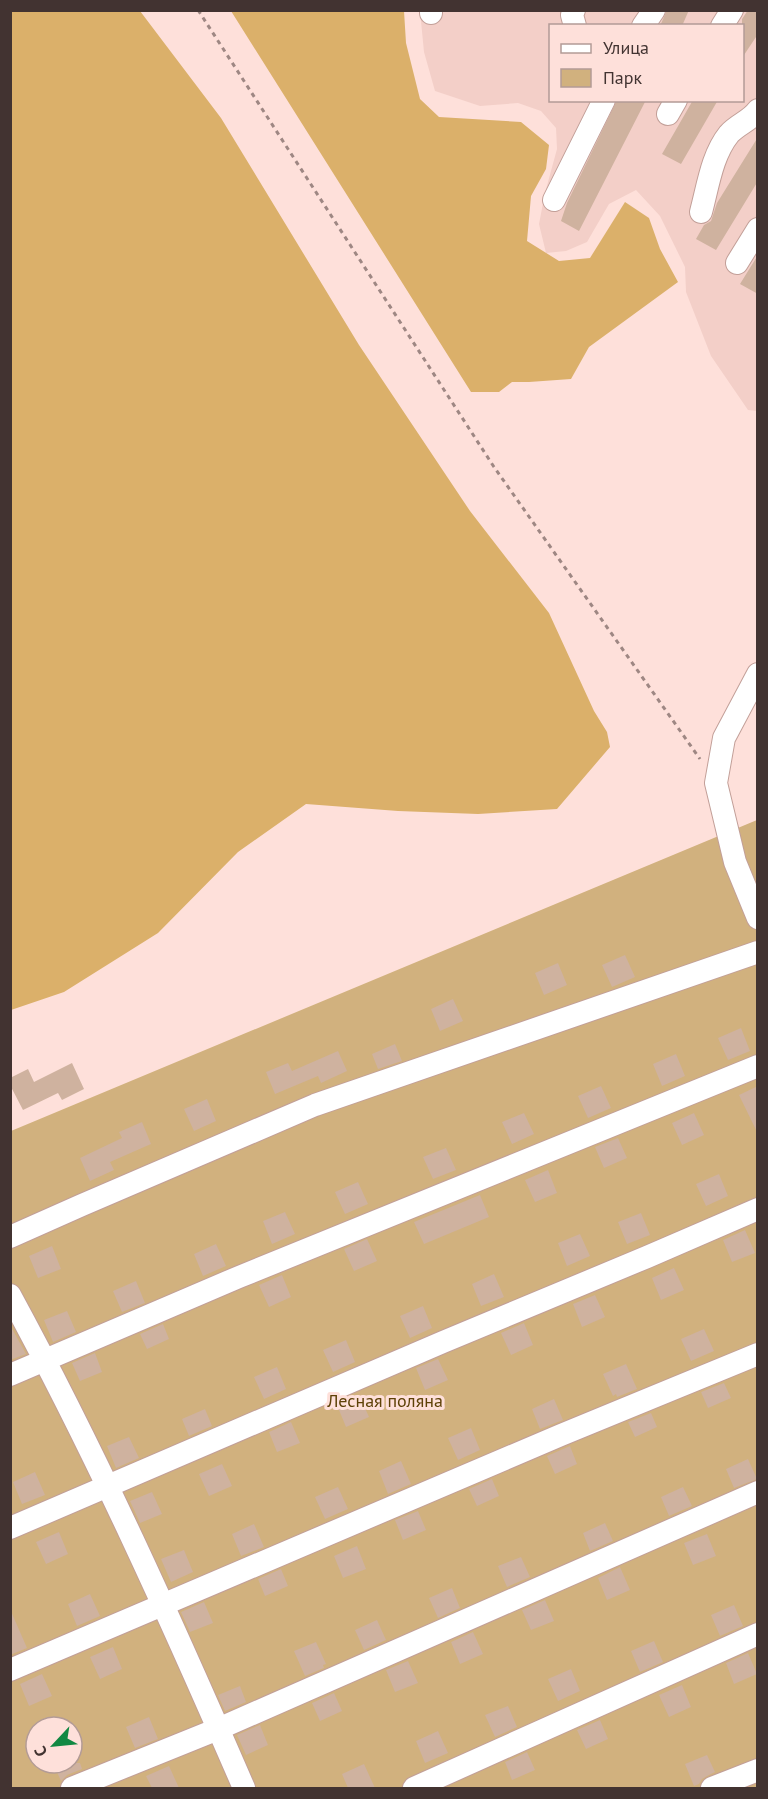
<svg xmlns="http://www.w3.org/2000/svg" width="768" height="1799" font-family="'PT Sans',sans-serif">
	<rect width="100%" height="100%" fill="#fee0da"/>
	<!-- built -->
	<path fill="#f3cfc8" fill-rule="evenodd" d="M420,11h337v400l-9,-1 -37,-54 -25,-64 -1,-25 -25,-51 -24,-26 -27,14 -22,38 -21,9 -20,2 -7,-29 6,-31 12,-44 -1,-21 -15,-17 -23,-8 -38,3 -45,-15 -11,-39zM550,26h192v74h-192z"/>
	<!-- green -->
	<path fill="#d1b17e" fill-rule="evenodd" d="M757,820v968h-746v-657zM36,1727h36v36h-36z"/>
	<!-- forest -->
	<path fill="#dbb06a" d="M10,11h130l81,107 138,227 111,166 79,102 45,98 13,21 3,15 -53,62 -79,5 -80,-3 -92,-7 -68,48 -80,81 -94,59 -53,18z
		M231,11h173l2,32 14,56 19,18 82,5 28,23 -3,24 -15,27 -4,45 32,20 31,-3 35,-56 24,16 11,31 18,33 -89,65 -18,32 -42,3h-17l-13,10h-28z"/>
	<!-- building -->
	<path fill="#cfb29f" d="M667,10h22l-7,16h-22z
		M748,10h10v24l-16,24v-39z
		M617,100h29l-67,131 -18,-10 6,-18z
		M693,100h25l-37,64 -19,-10z
		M758,137v44l-42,69 -20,-11 8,-14 7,-4 6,-18z
		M758,255v39l-18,-10z
		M625,955l10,22 -23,10 -10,-22z
		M558,963l9,22 -23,10 -9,-22z
		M453,999l10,22 -23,10 -9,-22z
		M741,1028l9,23 -22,9 -10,-22z
		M395,1044l7,17 -24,8 -6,-15z
		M338,1051l9,20 -26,12 -3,-7 -43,18 -9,-22 22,-9 4,8z
		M676,1054l9,22 -23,10 -9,-22z
		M72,1063l12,26 -22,11 -4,-7 -35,17 -13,-25v-7l18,-9 6,13z
		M601,1086l10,22 -23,10 -10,-22z
		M758,1086v48l-19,-39z
		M207,1099l9,22 -22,10 -10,-22z
		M524,1113l10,21 -22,10 -10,-22z
		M694,1113l10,22 -22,10 -10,-22z
		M142,1122l9,22 -41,18 4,8 -24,11 -10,-23 42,-20 -3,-6z
		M618,1138l9,20 -23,10 -9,-21z
		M446,1148l10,22 -23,9 -10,-22z
		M548,1170l9,23 -22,9 -10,-22z
		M719,1174l9,22 -22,10 -10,-22z
		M358,1182l10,22 -23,10 -10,-22z
		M480,1195l9,22 -65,27 -10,-22z
		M285,1212l10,22 -23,10 -9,-23z
		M641,1213l9,22 -23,9 -9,-22z
		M745,1230l10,23 -23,9 -9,-22z
		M580,1234l10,22 -23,10 -9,-23z
		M367,1239l10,22 -23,10 -10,-22z
		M216,1244l10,22 -23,10 -9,-22z
		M52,1246l9,23 -23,9 -9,-22z
		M674,1268l10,22 -23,10 -9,-22z
		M494,1274l10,23 -23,9 -9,-22z
		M282,1275l9,22 -22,10 -10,-22z
		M136,1281l9,22 -23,9 -9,-21z
		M595,1295l10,22 -23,10 -9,-23z
		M423,1306l9,22 -22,10 -10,-22z
		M67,1311l9,21 -23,10 -9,-22z
		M524,1323l9,22 -22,10 -10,-22z
		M163,1324l6,15 -22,10 -7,-15z
		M10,1325l16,29 -16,6z
		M704,1329l10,22 -23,10 -10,-22z
		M346,1340l9,22 -22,10 -10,-22z
		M95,1353l7,19 -22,9 -8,-18z
		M438,1359l10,21 -23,10 -9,-22z
		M626,1364l11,25 -20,8 -1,-3 -3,2 -10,-22z
		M277,1367l9,22 -22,10 -10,-22z
		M724,1383l7,15 -23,10 -7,-16z
		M359,1395l10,22 -23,10 -9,-22z
		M554,1399l9,21 -23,9 -8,-20z
		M205,1409l7,17 -23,10 -7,-17z
		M651,1413l6,14 -22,10 -7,-15z
		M291,1422l9,21 -23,9 -8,-20z
		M471,1428l9,22 -22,10 -10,-22z
		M129,1437l10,21 -23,10 -9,-22z
		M570,1446l7,18 -22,10 -8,-18z
		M748,1459l9,20 -23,9 -8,-19z
		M401,1461l10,23 -23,10 -9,-23z
		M222,1464l10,22 -23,10 -10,-22z
		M35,1472l10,23 -23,9 -9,-22z
		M492,1479l7,17 -22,10 -8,-17z
		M338,1487l10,22 -23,10 -10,-22z
		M683,1487l9,19 -23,10 -8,-19z
		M152,1492l10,22 -22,9 -10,-22z
		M418,1511l8,19 -23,10 -8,-20z
		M605,1523l8,18 -23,10 -7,-18z
		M254,1524l10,23 -23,9 -9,-22z
		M59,1532l9,22 -22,10 -10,-22z
		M707,1534l9,22 -23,9 -9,-22z
		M357,1546l9,23 -23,9 -9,-22z
		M184,1550l9,22 -22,10 -10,-23z
		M521,1557l9,20 -23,10 -9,-21z
		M620,1567l10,23 -23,10 -9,-22z
		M281,1569l7,17 -23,10 -7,-17z
		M452,1588l8,20 -22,10 -9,-20z
		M90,1594l10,22 -23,10 -9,-22z
		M545,1600l9,21 -23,9 -9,-20z
		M204,1602l9,21 -23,9 -9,-20z
		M734,1605l9,21 -23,10 -9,-21z
		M10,1609l17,39 -17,7z
		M377,1620l9,20 -22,10 -9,-20z
		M473,1632l10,22 -23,10 -9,-22z
		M654,1641l9,21 -23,10 -9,-21z
		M316,1642l10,22 -3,1 1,3 -19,8 -11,-25z
		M113,1647l9,22 -22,10 -10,-22z
		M748,1653l9,21 -23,10 -8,-21z
		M408,1661l10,22 -23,9 -9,-22z
		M571,1669l9,22 -22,10 -10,-22z
		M42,1674l10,22 -23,10 -9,-22z
		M682,1685l9,22 -22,10 -10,-22z
		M240,1686l6,16 -21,9 -7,-16z
		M334,1693l8,18 -22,10 -8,-18z
		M508,1706l9,21 -22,10 -10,-22z
		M149,1717l9,22 -23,9 -9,-21z
		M600,1720l8,19 -22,10 -9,-19z
		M260,1725l8,20 -22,10 -9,-20z
		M438,1731l10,22 -23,10 -9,-22z
		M527,1752l8,18 -23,10 -7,-18z
		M707,1755l8,17 -8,4 -5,3 -3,5 -5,2 -9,-22z
		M53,1763h27l2,6 -15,6 -6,6z
		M364,1764l11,24h-27l-6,-14z
		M169,1766l10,22h-27l-6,-12z"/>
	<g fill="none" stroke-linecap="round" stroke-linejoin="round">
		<defs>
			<path id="minor" d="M574,10l-2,5 3,11
				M431,13v-3
				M643,26l11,-16
				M722,26l10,-16
				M668,114l8,-14
				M554,200l50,-100
				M701,212c7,-26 11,-57 28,-78 9,-10 21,-13 29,-24
				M737,263l21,-34
				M758,674l-34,64 -8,45 19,79 23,56
				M10,1237l72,-32 233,-100 443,-153
				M10,1295c87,160 162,327 234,493
				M10,1375l229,-98 519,-211
				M10,1528l433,-186 204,-85 111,-48
				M10,1670l551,-235 197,-81
				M72,1788l146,-59 540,-237
				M414,1788l344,-154
				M712,1788l46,-18"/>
		</defs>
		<!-- minor casing -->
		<use href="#minor" stroke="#c29f98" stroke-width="24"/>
		<!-- path -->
		<path stroke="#9e8783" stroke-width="3" stroke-dasharray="4.5 4.5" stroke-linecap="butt" d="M198,10l296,457 206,292"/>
		<!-- minor -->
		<use href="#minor" stroke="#fff" stroke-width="22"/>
	</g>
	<g text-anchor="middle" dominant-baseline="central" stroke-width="6" stroke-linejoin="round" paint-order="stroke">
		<!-- park labels -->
		<g font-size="18" fill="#5e4107" stroke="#fee0da">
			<text x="385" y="1400">Лесная поляна</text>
		</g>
	</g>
	<!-- border -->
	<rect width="768" height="1799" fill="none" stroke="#423331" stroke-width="24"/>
	<!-- legend -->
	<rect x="549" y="24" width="195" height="78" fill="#fee0da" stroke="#b39b96" stroke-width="1.5"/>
	<rect x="561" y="44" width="30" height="9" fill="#ffffff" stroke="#b39b96" stroke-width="1.5"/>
	<text x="603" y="54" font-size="18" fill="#423331">Улица</text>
	<rect x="561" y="69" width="30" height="18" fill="#d1b17e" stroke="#b39b96" stroke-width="1.5"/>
	<text x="603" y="84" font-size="18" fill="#423331">Парк</text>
	<!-- north arrow -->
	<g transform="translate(54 1745) rotate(244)"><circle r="28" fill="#fee0da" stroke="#b39b96" stroke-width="1.5"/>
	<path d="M0-4.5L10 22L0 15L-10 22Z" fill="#118842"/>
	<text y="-9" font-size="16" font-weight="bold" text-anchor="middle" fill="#423331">С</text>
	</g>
</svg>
